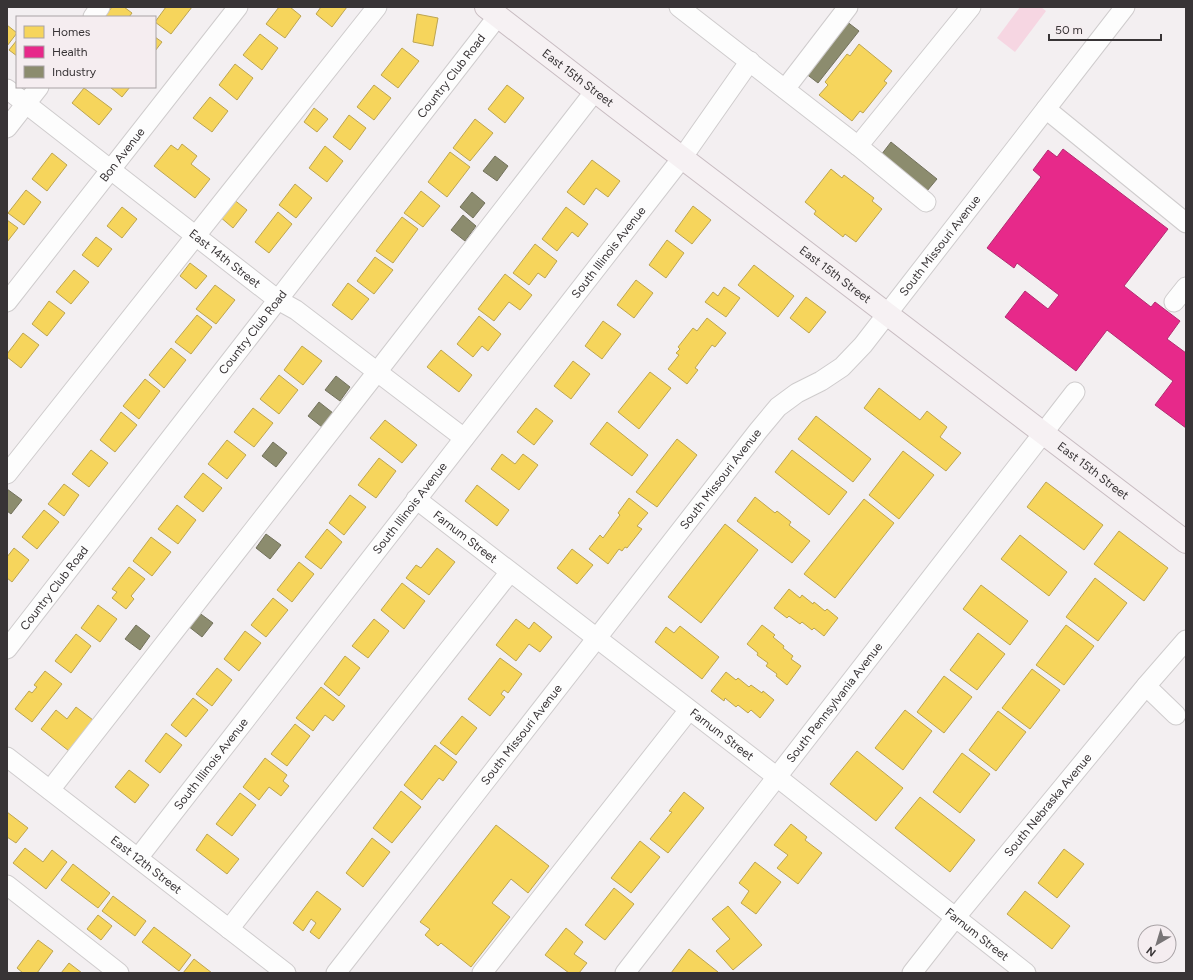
<svg xmlns="http://www.w3.org/2000/svg" width="1193" height="980" font-family="Figtree,sans-serif">
	<rect width="100%" height="100%" fill="#f3eff1"/>
	<!-- green -->
	<path fill="#f6d6e2" d="M1020,7h21l5,4 -31,41 -18,-14z"/>
	<!-- homes -->
	<path fill="#f6d55c" stroke="#bda551" d="M112,7h12l8,6 -3,4h-22l-2,-1z
		M166,7h26l-21,27 -16,-12z
		M279,7h11l11,9 -16,22 -19,-14z
		M321,7h26l-15,20 -16,-13z
		M417,14l21,4 -5,28 -20,-4z
		M7,25l10,8 -10,13z
		M260,34l18,14 -16,22 -19,-15z
		M155,37l7,5 -7,9z
		M17,40v16l-8,-6z
		M859,44l33,27 -8,10 3,2 -24,30 -3,-2 -8,10 -33,-26 9,-10 -3,-3 22,-28 3,2z
		M402,48l17,13 -21,27 -17,-13z
		M235,64l18,14 -16,22 -18,-15z
		M374,85l17,13 -17,22 -17,-13z
		M507,85l17,13 -19,25 -17,-14z
		M110,87h20l-8,10z
		M84,88l28,21 -13,16 -27,-22z
		M210,97l18,14 -16,21 -19,-14z
		M314,108l14,11 -11,13 -13,-10z
		M349,115l17,13 -16,22 -17,-13z
		M475,119l18,14 -23,28 -17,-13z
		M182,144l15,12 -6,8 19,15 -15,19 -41,-32 17,-21 7,5z
		M325,146l18,15 -16,21 -18,-14z
		M450,152l20,15 -23,30 -19,-15z
		M52,153l15,12 -20,26 -15,-12z
		M592,160l28,21 -12,16 -12,-9 -12,17 -17,-13z
		M831,169l11,9 2,-3 30,23 -2,3 10,8 -26,33 -11,-8 -2,3 -29,-23 2,-3 -11,-9z
		M295,184l17,14 -16,20 -17,-13z
		M26,190l15,12 -17,23 -16,-12z
		M421,191l19,15 -17,21 -19,-14z
		M233,199l14,11 -14,18 -14,-12z
		M693,206l18,14 -19,24 -17,-13z
		M122,207l15,12 -15,19 -15,-12z
		M566,207l22,17 -10,13 -6,-5 -15,19 -15,-12z
		M278,212l14,12 -23,29 -14,-11z
		M402,217l16,12 -25,34 -17,-12z
		M7,220l11,8 -11,14z
		M96,237l16,12 -14,18 -16,-12z
		M667,240l17,13 -18,25 -17,-13z
		M535,244l22,17 -12,17 -7,-5 -9,12 -16,-12z
		M375,257l18,13 -19,24 -17,-13z
		M190,263l17,13 -11,13 -16,-13z
		M754,265l40,31 -16,21 -40,-32z
		M74,270l15,12 -18,22 -15,-12z
		M505,274l27,21 -12,15 -11,-8 -15,19 -16,-12z
		M636,280l17,13 -19,25 -17,-13z
		M348,283l21,16 -17,21 -20,-15z
		M215,285l20,15 -19,24 -20,-15z
		M724,287l16,11 -14,19 -21,-15 8,-10 5,4z
		M806,297l20,15 -17,21 -19,-15z
		M49,301l16,12 -18,23 -15,-12z
		M197,315l15,12 -21,27 -16,-12z
		M479,316l22,18 -13,17 -6,-5 -9,11 -16,-13z
		M707,318l19,15 -11,14 -3,-2 -17,23 3,2 -11,14 -19,-15 11,-14 -3,-2 4,-4 -2,-2 15,-19 4,3z
		M603,321l18,13 -19,25 -17,-13z
		M23,333l16,12 -18,23 -14,-11v-3z
		M302,346l20,15 -19,24 -19,-15z
		M171,348l15,12 -22,28 -15,-13z
		M441,350l31,25 -13,17 -32,-25z
		M573,361l17,13 -19,25 -17,-13z
		M650,372l21,16 -32,41 -21,-17z
		M279,375l19,15 -19,24 -19,-15z
		M145,379l15,12 -21,28 -16,-13z
		M879,388l41,32 7,-9 20,16 -7,10 21,16 -15,18 -82,-63z
		M253,408l20,15 -19,24 -20,-15z
		M536,408l17,13 -19,24 -17,-13z
		M121,412l16,13 -22,27 -15,-12z
		M816,416l55,43 -18,23 -55,-43z
		M385,420l32,25 -15,18 -32,-25z
		M607,422l41,33 -16,21 -42,-32z
		M677,439l20,16 -40,52 -21,-15z
		M227,440l19,15 -19,24 -19,-15z
		M91,450l17,13 -19,24 -17,-13z
		M792,450l55,42 -18,23 -54,-43z
		M903,451l31,24 -35,44 -30,-24z
		M502,454l13,10 8,-10 15,11 -19,25 -28,-21z
		M379,458l17,13 -20,27 -18,-13z
		M203,473l19,15 -19,24 -19,-15z
		M1046,482l57,43 -19,25 -57,-43z
		M64,484l15,11 -15,21 -16,-12z
		M477,485l32,25 -12,16 -32,-25z
		M350,495l16,12 -22,28 -15,-12z
		M755,497l20,16 2,-2 14,11 -2,3 21,16 -18,22 -55,-42z
		M629,498l19,15 -11,13 5,3 -15,19 -2,-1 -3,4 -3,-2 -11,15 -19,-15 11,-14 3,3 17,-23 -2,-2z
		M864,499l30,24 -59,75 -31,-24z
		M177,505l19,15 -18,24 -20,-15z
		M44,510l15,12 -22,27 -15,-12z
		M725,524l33,26 -57,73 -33,-26z
		M327,529l15,13 -21,27 -16,-12z
		M1119,531l49,37 -24,33 -50,-37z
		M1020,535l47,37 -18,24 -48,-37z
		M151,537l20,15 -19,24 -19,-15z
		M14,548l15,12 -17,22 -5,-4v-21z
		M437,548l18,14 -26,33 -23,-17 10,-13 5,3z
		M572,549l21,16 -16,19 -20,-16z
		M299,562l15,12 -22,28 -15,-12z
		M129,567l16,12 -14,17 3,3 -8,10 -14,-11 5,-6 -5,-3z
		M1095,578l32,25 -29,38 -32,-24z
		M402,583l23,18 -21,28 -23,-19z
		M981,585l47,36 -18,24 -47,-36z
		M789,589l11,9 2,-3 11,9 1,-2 11,9 2,-2 11,9 -14,18 -10,-8 -2,2 -10,-8 -2,2 -11,-8 -2,2 -13,-10z
		M273,598l15,12 -22,27 -15,-12z
		M98,605l19,14 -17,23 -19,-14z
		M374,619l15,12 -21,27 -16,-12z
		M516,619l13,10 5,-7 18,15 -12,15 -11,-8 -13,17 -20,-16z
		M762,625l13,10 -2,2 11,9 -1,2 10,8 -2,3 10,7 -14,19 -11,-9 1,-2 -11,-8 2,-3 -11,-8 1,-2 -11,-9z
		M1066,625l28,21 -30,39 -28,-20z
		M680,626l39,31 -17,22 -47,-37 11,-15 8,6z
		M245,631l16,12 -22,28 -15,-12z
		M978,633l27,21 -28,36 -27,-20z
		M76,634l15,12 -20,27 -16,-12z
		M345,656l15,12 -21,28 -15,-12z
		M500,658l22,16 -14,19 -4,-3 -3,4 4,3 -15,19 -22,-17z
		M217,668l15,12 -20,26 -16,-12z
		M1032,669l28,21 -30,39 -28,-21z
		M45,671l17,13 -30,38 -17,-13 14,-18 3,2 5,-6 -3,-2z
		M726,672l10,8 2,-2 11,9 2,-2 11,8 1,-2 11,9 -14,18 -9,-8 -3,3 -10,-8 -2,2 -11,-9 -1,3 -13,-10z
		M944,676l28,21 -28,36 -27,-21z
		M321,687l24,19 -12,15 -8,-6 -12,16 -17,-13z
		M193,698l15,12 -22,27 -15,-12z
		M76,707l17,13 -24,31 -28,-22 15,-19 11,9z
		M905,710l27,21 -29,39 -28,-22z
		M998,711l28,21 -30,39 -27,-21z
		M462,716l15,12 -21,27 -16,-12z
		M295,724l15,12 -23,30 -16,-12z
		M166,733l16,12 -22,28 -15,-12z
		M435,745l22,17 -14,19 -4,-3 -17,22 -18,-15z
		M857,751l46,37 -27,33 -46,-37z
		M962,753l28,21 -30,39 -27,-21z
		M265,758l22,17 -4,6 6,5 -8,10 -12,-9 -10,13 -16,-13z
		M129,770l20,15 -14,18 -20,-16z
		M401,791l20,16 -29,36 -19,-15z
		M684,792l20,16 -36,45 -18,-14 22,-27 -3,-1z
		M240,793l16,12 -24,31 -16,-12z
		M920,797l55,43 -25,32 -55,-44z
		M7,812l21,16 -12,15 -9,-6z
		M791,824l16,13 -2,3 17,13 -24,31 -21,-16 11,-13 -14,-10z
		M496,825l53,41 -21,27 -17,-14 -19,24 18,14 -39,50 -30,-24 -3,3 -13,-11 5,-6 -10,-7z
		M207,834l32,25 -12,15 -31,-24z
		M372,838l18,14 -27,35 -17,-14z
		M640,841l20,16 -29,36 -20,-15z
		M25,848l18,14 9,-12 15,12 -21,27 -33,-26z
		M1064,849l20,15 -27,34 -19,-15z
		M755,862l26,20 -25,32 -15,-11 8,-12 -10,-8z
		M73,864l37,29 -12,15 -37,-28z
		M614,888l20,16 -29,36 -20,-15z
		M317,891l24,18 -22,30 -9,-7 6,-9 -5,-4 -8,12 -10,-8z
		M1025,891l45,35 -18,23 -45,-35z
		M113,896l33,25 -11,15 -33,-25z
		M728,906l34,39 -29,25 -17,-19 14,-12 -18,-20z
		M98,915l14,11 -11,14 -14,-11z
		M154,927l37,28 -12,16 -37,-29z
		M566,928l17,14 -9,12 13,9 -8,10h-10l-24,-18z
		M38,940l15,11 -16,22h-14l-6,-5z
		M689,949l29,23 -1,1h-46z
		M194,959l18,14h-29z
		M69,963l13,10h-21z"/>
	<!-- health -->
	<path fill="#e7298a" stroke="#b22c71" d="M1063,149l105,80 -44,57 27,21 4,-5 25,19 -13,18 19,14v75l-31,-23 18,-24 -66,-51 -31,41 -71,-54 20,-26 23,18 11,-14 -42,-32 -3,5 -27,-20 54,-71 -8,-7 15,-20 9,7z"/>
	<!-- industry -->
	<path fill="#8c8c6e" stroke="#73725d" d="M846,21l13,10 -41,52 -13,-10z
		M891,142l46,37 -10,12 -46,-36z
		M495,156l13,10 -11,15 -14,-10z
		M472,192l13,11 -12,15 -13,-11z
		M463,215l13,11 -11,15 -14,-11z
		M336,376l14,11 -10,14 -15,-11z
		M319,402l14,11 -11,14 -14,-11z
		M273,442l14,11 -11,14 -14,-11z
		M7,489l15,11 -11,14 -4,-3z
		M266,534l15,11 -11,14 -14,-11z
		M198,612l15,11 -11,14 -14,-11z
		M136,625l14,11 -10,14 -15,-11z"/>
	<g fill="none" stroke-linecap="round" stroke-linejoin="round">
		<defs>
			<g id="minor">
				<path d="M679,7l179,139 68,56"/>
				<path d="M93,17l7,-10"/>
				<path id="s1" d="M7,89l271,211 18,10 168,128"/>
				<path d="M785,89l63,-82"/>
				<path d="M1046,109l140,114"/>
				<path d="M7,128l32,-41"/>
				<path d="M858,146l113,-139"/>
				<path id="s2" d="M7,302l231,-295"/>
				<path d="M1174,302l12,-15"/>
				<path d="M7,474l370,-467"/>
				<path id="s3" d="M416,499l361,278 249,196"/>
				<path id="s4" d="M7,649l491,-633"/>
				<path d="M1146,686l30,29"/>
				<path id="s5" d="M7,757l279,216"/>
				<path d="M50,790l327,-418 218,-281"/>
				<path id="s6" d="M138,858l544,-700 68,-97"/>
				<path d="M7,885l112,88"/>
				<path d="M229,929l281,-357"/>
				<path id="s7" d="M336,973l422,-542 20,-24 19,-14 24,-12 21,-14 21,-22 262,-338"/>
				<path d="M482,973l207,-263"/>
				<path id="s8" d="M625,973l450,-581"/>
				<path id="s9" d="M912,973l43,-55 191,-232 40,-46"/>
			</g>
			<g id="major">
				<path id="s10" d="M486,7c232,180 467,356 700,535"/>
			</g>
		</defs>
		<!-- minor casing -->
		<use href="#minor" stroke="#cfcccd" stroke-width="21"/>
		<!-- major casing -->
		<use href="#major" stroke="#c8bcc1" stroke-width="24"/>
		<!-- minor -->
		<use href="#minor" stroke="#fdfdfd" stroke-width="19"/>
		<!-- major -->
		<use href="#major" stroke="#f6f1f3" stroke-width="22"/>
	</g>
	<g text-anchor="middle" dominant-baseline="central" stroke-width="4" stroke-linejoin="round" paint-order="stroke">
		<!-- street labels -->
		<g font-size="12" fill="#383436" stroke="#f5edf0">
			<text stroke="none"><textPath href="#s4" startOffset="725">Country Club Road</textPath></text>
			<text stroke="none"><textPath href="#s10" startOffset="116">East 15th Street</textPath></text>
			<text stroke="none"><textPath href="#s2" startOffset="187">Bon Avenue</textPath></text>
			<text stroke="none"><textPath href="#s7" startOffset="950">South Missouri Avenue</textPath></text>
			<text stroke="none"><textPath href="#s6" startOffset="767">South Illinois Avenue</textPath></text>
			<text stroke="none"><textPath href="#s1" startOffset="276">East 14th Street</textPath></text>
			<text stroke="none"><textPath href="#s10" startOffset="440">East 15th Street</textPath></text>
			<text stroke="none"><textPath href="#s4" startOffset="401">Country Club Road</textPath></text>
			<text stroke="none"><textPath href="#s10" startOffset="764">East 15th Street</textPath></text>
			<text stroke="none"><textPath href="#s7" startOffset="626">South Missouri Avenue</textPath></text>
			<text stroke="none"><textPath href="#s6" startOffset="443">South Illinois Avenue</textPath></text>
			<text stroke="none"><textPath href="#s3" startOffset="62">Farnum Street</textPath></text>
			<text stroke="none"><textPath href="#s4" startOffset="77">Country Club Road</textPath></text>
			<text stroke="none"><textPath href="#s8" startOffset="342">South Pennsylvania Avenue</textPath></text>
			<text stroke="none"><textPath href="#s7" startOffset="302">South Missouri Avenue</textPath></text>
			<text stroke="none"><textPath href="#s3" startOffset="386">Farnum Street</textPath></text>
			<text stroke="none"><textPath href="#s6" startOffset="119">South Illinois Avenue</textPath></text>
			<text stroke="none"><textPath href="#s9" startOffset="216">South Nebraska Avenue</textPath></text>
			<text stroke="none"><textPath href="#s5" startOffset="176">East 12th Street</textPath></text>
			<text stroke="none"><textPath href="#s3" startOffset="710">Farnum Street</textPath></text>
		</g>
	</g>
	<!-- border -->
	<rect width="1193" height="980" fill="none" stroke="#383436" stroke-width="16"/>
	<!-- legend -->
	<rect x="16" y="16" width="140" height="72" fill="#f5edf0" stroke="#a9a3a6"/>
	<rect x="24" y="26" width="20" height="12" fill="#f6d55c" stroke="#a9a3a6"/>
	<text x="52" y="36" font-size="12" fill="#383436">Homes</text>
	<rect x="24" y="46" width="20" height="12" fill="#e7298a" stroke="#a9a3a6"/>
	<text x="52" y="56" font-size="12" fill="#383436">Health</text>
	<rect x="24" y="66" width="20" height="12" fill="#8c8c6e" stroke="#a9a3a6"/>
	<text x="52" y="76" font-size="12" fill="#383436">Industry</text>
	<!-- north arrow -->
	<g transform="translate(1157 944) rotate(218)"><circle r="19" fill="#f5edf0" stroke="#a9a3a6"/>
	<path d="M0-3L7 15L0 10L-7 15Z" fill="#797577"/>
	<text y="-6" font-size="11" font-weight="bold" text-anchor="middle" fill="#383436">N</text>
	</g>
	<!-- scale -->
	<path d="M1049 34v6h112v-6" fill="none" stroke="#383436" stroke-width="2"/>
	<text x="1055" y="34" font-size="12" fill="#383436" stroke="#f5edf0" stroke-width="3" paint-order="stroke">50 m</text>
</svg>
